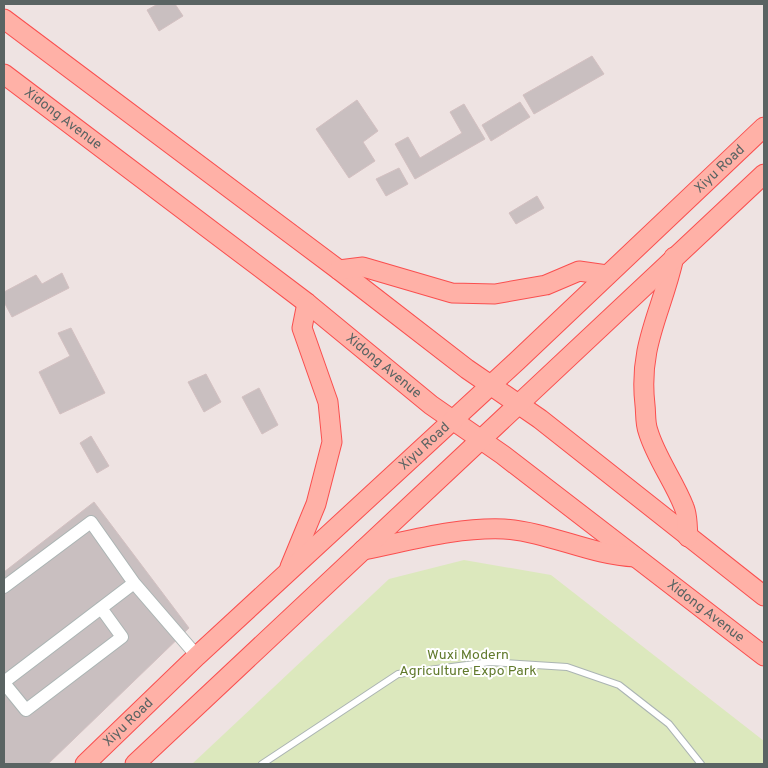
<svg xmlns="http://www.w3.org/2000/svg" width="768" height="768" font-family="Overpass,sans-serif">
	<rect width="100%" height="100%" fill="#eee3e2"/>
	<!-- green -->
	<path fill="#dce8bd" d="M464,560l87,15 213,166v23h-572l197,-185z"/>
	<!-- building -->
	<path fill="#c9bfc0" stroke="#d3c0c1" d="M158,4h17l8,12 -24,15 -12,-21z
		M592,56l12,18 -70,40 -11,-19z
		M357,100l21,31 -15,11 12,19 -26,17 -33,-49z
		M520,102l10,15 -39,24 -9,-16z
		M464,104l21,35 -70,40 -20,-35 13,-7 12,21 42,-25 -12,-21z
		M399,168l9,16 -22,12 -10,-17z
		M537,196l7,12 -28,16 -7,-11z
		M62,273l7,15 -57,29 -8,-15v-10l32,-17 6,9z
		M71,328l34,65 -45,21 -21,-42 31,-16 -12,-23z
		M206,374l15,28 -17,10 -16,-30z
		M259,388l19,37 -16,9 -20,-37z
		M91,436l18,30 -12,7 -17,-30z
		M94,502l95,126 -141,136h-44v-192z"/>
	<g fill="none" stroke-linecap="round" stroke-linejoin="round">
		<defs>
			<path id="lane" d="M262,764l136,-90 92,-12 77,5 52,18 50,39 32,40"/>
			<path id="street" d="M4,587l87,-65 43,61 63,73
				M4,682l130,-99
				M4,683l22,27 96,-73 -21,-29"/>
			<g id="primary">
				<path d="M4,19l335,251 128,99 73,50 224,177"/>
				<path id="s1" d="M4,74l303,229 124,102 72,50 261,201"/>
				<path d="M674,257c-12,55 -36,88 -29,148 1,8 0,18 3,26 8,27 26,50 36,76 4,9 3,21 4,30"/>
				<path d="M339,270l24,-3 89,26 43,1 51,-9 33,-14 28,4"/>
				<path d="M363,550c46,-9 94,-23 141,-21 45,3 86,26 131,28"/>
				<path d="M290,567l26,-63 16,-62 -4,-40 -26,-74 5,-25"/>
				<path id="s2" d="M85,764l112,-108 320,-295 247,-234"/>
				<path d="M135,764l629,-590"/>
			</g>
		</defs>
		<!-- lane casing -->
		<use href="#lane" stroke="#abb4b3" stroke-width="8"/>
		<!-- street casing -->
		<use href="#street" stroke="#abb4b3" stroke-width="14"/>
		<!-- primary casing -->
		<use href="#primary" stroke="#fa4f4f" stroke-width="21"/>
		<!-- lane -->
		<use href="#lane" stroke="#fff" stroke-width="6"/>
		<!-- street -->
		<use href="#street" stroke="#fff" stroke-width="12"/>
		<!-- primary -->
		<use href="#primary" stroke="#ffb1a7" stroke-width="19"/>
	</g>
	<g text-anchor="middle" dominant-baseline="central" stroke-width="4" stroke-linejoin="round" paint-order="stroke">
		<!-- street labels -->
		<g font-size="14" fill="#5a6463" stroke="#fff">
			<text stroke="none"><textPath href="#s1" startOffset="74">Xidong Avenue</textPath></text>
			<text stroke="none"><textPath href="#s2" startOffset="870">Xiyu Road</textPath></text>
			<text stroke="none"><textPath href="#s1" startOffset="479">Xidong Avenue</textPath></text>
			<text stroke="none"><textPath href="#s2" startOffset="465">Xiyu Road</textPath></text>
			<text stroke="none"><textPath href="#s1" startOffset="884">Xidong Avenue</textPath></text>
			<text stroke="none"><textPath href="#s2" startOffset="60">Xiyu Road</textPath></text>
		</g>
		<!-- park labels -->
		<g font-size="14" fill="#617a2c" stroke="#fff">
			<text x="468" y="655">Wuxi Modern<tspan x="468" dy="16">Agriculture Expo Park</tspan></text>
		</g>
	</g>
	<!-- border -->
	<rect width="768" height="768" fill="none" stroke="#5a6463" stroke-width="10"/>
</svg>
